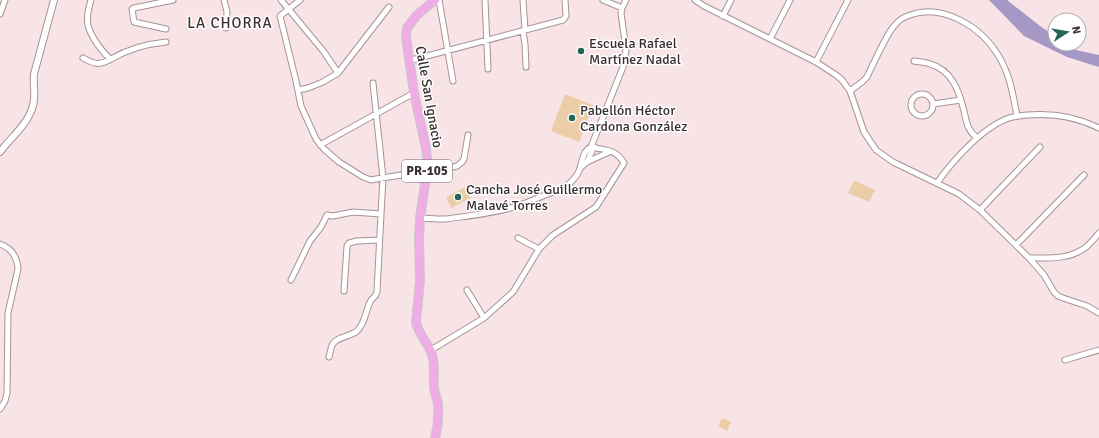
<svg xmlns="http://www.w3.org/2000/svg" width="1099" height="438" font-family="Signika,sans-serif">
	<rect width="100%" height="100%" fill="#f8e4e7"/>
	<!-- green -->
	<path fill="#ebcda7" d="M565,94l28,11 -14,37 -28,-11z
		M854,180l21,10 -6,12 -21,-9z
		M466,187l5,11 -20,10 -5,-11z
		M722,418l9,4 -4,9 -9,-5z"/>
	<!-- water -->
	<path fill="#a698c5" d="M989,0h18l33,26 15,10v8h12l9,6 23,5v12l-32,-10 -43,-21z"/>
	<g fill="none" stroke-linecap="round" stroke-linejoin="round">
		<defs>
			<path id="minor" d="M91,0c-6,20 -5,28 7,45 4,5 7,10 13,14 17,-10 35,-15 55,-17
				M224,0l3,12 -1,16
				M281,0l43,52 14,21
				M300,0l-20,16 16,65 5,25 15,33 8,10 15,13 24,15 8,3 5,-1 51,-8h9l21,-5 5,-4 2,-3 4,-24
				M439,0l14,81
				M485,0l3,69
				M523,0l2,30
				M603,0l19,8
				M695,0l9,6 112,56 20,13 6,5 8,11 14,41 12,18 17,12 66,32 21,16 49,48 15,17 10,17 4,4 5,2 24,8 12,7
				M0,14l5,-14
				M723,16l8,-16
				M166,29l-32,-7 -2,-13 2,-1 39,-8
				M523,31l2,13 1,23
				M770,39l20,-39
				M83,58c11,6 16,8 28,1
				M408,61l155,-41 3,-4 -1,-16
				M914,61c5,1 11,1 16,3 22,6 29,27 34,47 3,13 3,18 13,27
				M816,62l32,-62
				M298,90l10,-2 15,-6 15,-9 51,-66
				M850,91l12,-9 5,-5c5,-11 10,-21 15,-31 4,-7 7,-15 13,-21 3,-4 9,-8 15,-10 33,-12 71,12 88,40 12,19 15,40 19,61
				M911 105a11 11 0 1 1 22 0a11 11 0 1 1-22 0Z
				M933,104l28,-4
				M320,145l94,-52
				M587,162l22,-10
				M580,168l7,-6 5,-11 -1,-4 32,-80 2,-10 1,-8 -5,-36 1,-5 4,-8
				M937,183c16,-23 46,-56 72,-65 6,-2 12,-2 18,-3 25,-2 50,2 72,13
				M980,210l60,-63
				M420,218l18,1h8c21,-3 43,-5 64,-11 12,-3 23,-8 35,-13 8,-3 18,-6 25,-12 4,-4 9,-9 10,-15 2,-7 3,-17 11,-21
				M518,238l21,11
				M0,244c12,4 17,13 18,25l-10,44 -1,80 -2,8 -5,8
				M1016,245l68,-70
				M1029,258c19,0 41,2 57,-11 5,-4 9,-9 13,-14
				M291,280l19,-39 11,-14 6,-12 6,1 20,-4 28,2
				M467,290l17,28
				M344,291l3,-45 2,-3 8,-2 22,-1
				M431,350l53,-32 29,-26 26,-43 14,-14 43,-28 28,-44c-8,-14 -19,-13 -33,-16
				M329,357c1,-4 2,-9 3,-12 5,-9 18,-8 25,-14 9,-9 8,-19 13,-29 2,-4 6,-5 7,-10l4,-78 2,-36 -10,-95
				M1065,360l34,-10"/>
			<path id="tertiary" d="M0,152c12,-16 32,-31 34,-52 1,-9 -1,-17 0,-26l20,-74"/>
			<path id="primary" d="M435,0l-18,15 -10,13 -1,9 8,56 12,55 1,11v12l-7,47 -1,19 1,44 -4,41c2,12 11,19 15,30 5,11 2,22 3,34 0,6 3,12 4,18 1,12 0,23 -3,34"/>
		</defs>
		<!-- minor casing -->
		<use href="#minor" stroke="#a69396" stroke-width="7"/>
		<!-- tertiary casing -->
		<use href="#tertiary" stroke="#a69396" stroke-width="8"/>
		<!-- primary casing -->
		<use href="#primary" stroke="#cbc9c9" stroke-width="10"/>
		<!-- minor -->
		<use href="#minor" stroke="#fff" stroke-width="5"/>
		<!-- tertiary -->
		<use href="#tertiary" stroke="#fff" stroke-width="6"/>
		<!-- primary -->
		<use href="#primary" stroke="#eeade5" stroke-width="8"/>
	</g>
	<!-- markers -->
	<g fill="#246656" stroke="#fff" stroke-width="1.5">
		<circle cx="581" cy="51" r="4"/>
		<circle cx="572" cy="118" r="4"/>
		<circle cx="458" cy="197" r="4"/>
	</g>
	<g text-anchor="middle" dominant-baseline="central" stroke-width="3" stroke-linejoin="round" paint-order="stroke">
		<!-- shield labels -->
		<rect fill="#fff" stroke="#726d6d" stroke-width="1" x="402" y="160" width="50" height="22" rx="3"/>
		<g font-size="13" font-weight="bold" fill="#362e2f">
			<text x="427" y="171">PR-105</text>
		</g>
		<!-- poi labels -->
		<g font-size="14" fill="#362e2f" stroke="#fff" text-anchor="start">
			<text x="589" y="43">Escuela Rafael<tspan x="589" dy="16">Martínez Nadal</tspan></text>
			<text x="580" y="110">Pabellón Héctor<tspan x="580" dy="16">Cardona González</tspan></text>
			<text x="466" y="189">Cancha José Guillermo<tspan x="466" dy="16">Malavé Torres</tspan></text>
		</g>
		<!-- street labels -->
		<g font-size="14" fill="#362e2f" stroke="#fff">
			<text transform="translate(429 97) rotate(80)">Calle San Ignacio</text>
		</g>
		<!-- neighbourhood labels -->
		<g font-size="15" letter-spacing="1" fill="#3f3033" stroke="#fff">
			<text x="230" y="23">LA CHORRA</text>
		</g>
	</g>
	<!-- north arrow -->
	<g transform="translate(1067 32) rotate(78)"><circle r="19" fill="#ffffff" stroke="#afabac"/>
	<path d="M0-3L7 15L0 10L-7 15Z" fill="#246656"/>
	<text y="-6" font-size="11" font-weight="bold" text-anchor="middle" fill="#362e2f">N</text>
	</g>
</svg>
